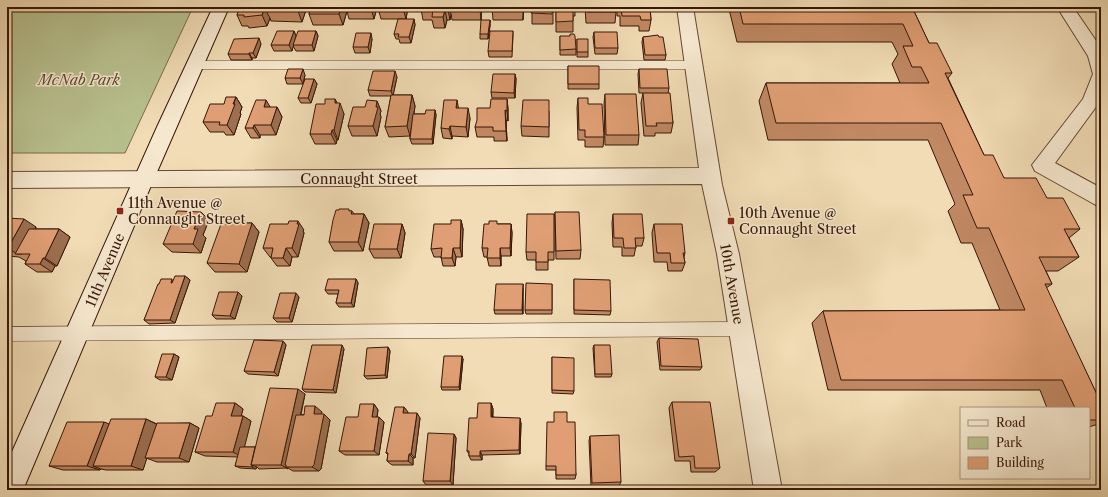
<svg xmlns="http://www.w3.org/2000/svg" width="1108" height="497" font-family="'Libre Caslon Text',serif">
	<rect width="100%" height="100%" fill="#f1dcb5"/>
	<filter id="stains"><feTurbulence type="fractalNoise" baseFrequency=".005" numOctaves="4"/><feColorMatrix values="0 0 0 0 .2 0 0 0 0 .09 0 0 0 0 .02 0 0 0 .5 -.17"/></filter>
	<radialGradient id="worn" r=".72"><stop offset=".6" stop-color="#630" stop-opacity="0"/><stop offset="1" stop-color="#630" stop-opacity=".3"/></radialGradient>
	<!-- green -->
	<path fill="#b8c18f" stroke="#786c4b" d="M7,7h186l-68,146h-118z"/>
	<g fill="none" stroke-linecap="round" stroke-linejoin="round">
		<defs>
			<path id="lane" d="M194,61h501l4,1 1,3 -1,3 -4,1h-501l-4,-1 -1,-3 1,-3z
				M741,322l5,2 2,5 -2,5 -5,2 -734,5v-14z"/>
			<path id="street" d="M677,7h16l29,178 17,69 43,236h-28l-37,-236 -15,-70 -695,4v-16l692,-4z
				M1057,7h16l28,41v52l-46,63 46,25v19l-7,-3 -59,-33 -3,-6 51,-66 10,-25 -5,-18z"/>
			<path id="secondary" d="M213,7h16l-79,181 -127,302h-16v-27l150,-336z"/>
		</defs>
		<!-- lane casing -->
		<use href="#lane" stroke="#664832" stroke-width="1"/>
		<!-- street casing -->
		<use href="#street" stroke="#664832" stroke-width="2"/>
		<!-- secondary casing -->
		<use href="#secondary" stroke="#371707" stroke-width="2"/>
		<!-- lane -->
		<use href="#lane" fill="#f6e8cf" fill-rule="evenodd"/>
		<!-- street -->
		<use href="#street" fill="#f6e8cf" fill-rule="evenodd"/>
		<!-- secondary -->
		<use href="#secondary" fill="#f6e8cf" fill-rule="evenodd"/>
	</g>
	<!-- wall -->
	<path fill="#c08863" stroke="#371707" d="M240,7h67l-5,15 -31,-1 -1,-3 -3,8 -18,2 -1,-2h-6l-5,-11z
		M311,7h66l-3,12h-25l-2,-8 -4,14h-30l-4,-11z
		M378,7h30l-2,12h-25l-3,-11z
		M421,7h61l-1,13h-29l-1,-6 -1,6h-3l-2,8h-11l-2,-8h-9l-2,-11z
		M492,7h32l-1,13h-30z
		M532,7h21v17h-21z
		M556,7h19v9h-2v16h-17z
		M585,7h30l1,5 -1,11h-29z
		M617,7h33l1,13 -2,11h-10v-5h-19v-10h-3z
		M730,7h182l17,36 23,30 -4,5 36,77 20,23 43,20 33,31 -11,9 10,19 -21,14h-12l6,13 -6,4 55,115v20l-12,4v-19h-42l-7,-18h-212l-16,-67 11,-12 177,-1 -28,-67h-11l-13,-32 7,-7 -27,-64h-160l-9,-39 7,-18h134l-8,-19 6,-10 -6,-12h-155l-8,-33z
		M414,19l1,6 -4,18h-11l-1,-4h-3l-2,-5z
		M490,20v6l-2,13h-8v-5z
		M294,31l2,5 20,-5 2,5 -4,15h-18l-3,-5 -1,5h-18l-3,-6z
		M513,31v5l-1,21h-23l-1,-6z
		M594,32l24,16 -1,6h-22l-2,-17z
		M560,36l16,13v6h-16z
		M643,37h16l7,18 -1,5h-21l-2,-18z
		M372,39l-2,14h-15l-2,-6z
		M577,39l11,13v5h-11z
		M261,44l-5,14h-4v2h-21l-3,-6z
		M568,66l31,18v5h-31z
		M639,69l30,19 -1,5 5,30 -2,10h-16v3h-11l-3,-33 2,-10h-4l-1,-19z
		M515,74l1,5 -1,19h-23l-1,-6z
		M305,75l-2,9h-16l-2,-6z
		M397,77l-4,18h19l3,11 -1,8h11l10,-4 1,5 -3,29h-21l-2,-5v-3l-21,1 -4,-10 6,-31h-21l-2,-6z
		M314,79l3,5 -6,19h-10l-3,-5z
		M605,94l34,41 -1,10h-33l-1,-41z
		M236,97l6,10 -2,6 1,1 -7,21h-8l-2,-3h-14l-7,-10 21,-18z
		M578,98l10,6 16,33 -1,10h-18v-7h-7l-1,-32z
		M335,99l2,4 7,11 -6,26h-1l-1,4h-21l-5,-10 15,-30z
		M507,99l1,10v12l-2,-1 1,21h-13v-4h-17l-2,-10 15,-19z
		M377,101l4,10 -1,3 1,3 -4,19h-25l-4,-10 17,-19z
		M277,107l5,10 -6,18h-16v3h-9l-6,-10z
		M459,108l11,10 -2,19 -16,-1v3l-9,-1 -2,-10z
		M549,111v26l-27,-1 -1,-10z
		M350,211h2l2,3h10l5,9 -6,28h-29l-5,-9z
		M555,212l26,38 -1,9h-24z
		M554,214v46h-6v10h-12v-10h-9l-1,-8z
		M613,214l31,24 -2,8h-6l-2,10h-12v-9h-9l-1,-24z
		M7,218l29,9v2h23l11,8 -13,29h-2l-3,6h-15l-12,-8 1,-3 -7,-4 -12,-1z
		M209,220l-6,15 3,3 -5,15 -29,-1 -9,-8z
		M244,220l2,3h6l7,9 -12,40h-32l-8,-9z
		M461,220l2,9 -1,28h-6l-1,9h-12l-2,-9h-7l-3,-8 20,-25z
		M402,224l3,9 -4,25h-27l-5,-9z
		M498,224h13l1,9 -1,23h-10v10h-12l-2,-9h-3l-2,-9z
		M654,224l31,29 -1,4 1,6 -3,8h-14l-1,-9h-13l-2,-29z
		M304,230l-1,1 1,2 -6,24h-6l-2,9h-13l-6,-8v-1h-1l-7,-9z
		M185,276l5,4 -15,43 -26,1 -5,-4 15,-36 14,-4z
		M356,279l2,4 -4,24h-15l-3,-4 2,-9h-10l-3,-4z
		M574,279l37,32 -1,4 -36,-1z
		M552,284v30h-26l-1,-4z
		M523,288v26h-28l-1,-4z
		M238,292l4,4 -7,23h-19l-4,-4z
		M299,297l-7,25h-15l-4,-4z
		M659,338l43,29 -2,3h-40l-3,-28z
		M283,341l3,4 -8,31 -30,-2 -4,-3z
		M594,345l18,29 -1,3h-16l-2,-29z
		M388,347l2,4 -3,27 -20,1 -3,-3z
		M344,349l-8,44 -31,-1 -3,-3z
		M174,354l5,3 -7,23h-12l-5,-3z
		M552,357l22,34 -1,3 -21,-1z
		M463,359l-3,31h-18l-1,-3z
		M305,394l-4,21 21,-3 -1,2 9,6 -9,49 -2,2h-26l-5,-3 -29,1 -2,-2 -1,2 -16,-1 -5,-2 3,-9 -33,-1 -10,-4 17,-36 23,-13 8,6 -2,7h2l8,5 -7,26h11z
		M672,402l48,66 -5,4h-24l-1,-11h-15l-6,-53z
		M491,403l2,6v8l28,6 -1,31 -38,1v5h-11l-2,-4v-2l-2,-3 10,-33z
		M374,404l4,6 -1,7 7,5 -5,33h-34l-6,-4 19,-34z
		M404,407l4,6 12,5 -5,40h-2v7h-21l-5,-4 1,-7 -2,-1z
		M146,419l11,5 33,-1 9,5 -10,34h-32l-11,-4 -3,12h-37l-5,-1 -1,1h-37l-14,-4z
		M567,422l9,53 -1,4h-19v-9h-10v-4z
		M454,434l2,4 -3,47h-27l-3,-4z
		M590,436l31,46 -2,4h-28l-2,-45z"/>
	<!-- shaded-wall -->
	<path fill="#9c6f50" stroke="#371707" d="M265,7h9l-8,4 4,7 -3,8 -5,-11z
		M299,7h8l-5,15 -4,-11z
		M341,7h7l-2,1 1,3 -4,14 -4,-11z
		M371,7h6l-3,12 -3,-11z
		M403,7h5l-2,12 -3,-11z
		M448,7h4l-2,2 1,5 -1,6 -2,-10z
		M480,7h2l-1,13 -1,-11z
		M523,7h1l-1,13z
		M445,10l2,10 -2,8 -2,-11z
		M414,19l1,6 -4,18 -2,-6z
		M490,20v6l-2,13v-5z
		M294,31l2,5 -4,15 -3,-6z
		M316,31l2,5 -4,15 -2,-6z
		M371,33l1,6 -2,14 -2,-6z
		M259,38l2,6 -5,14 -3,-5z
		M249,53l3,5v2l-3,-6z
		M303,69l2,6 -2,9 -3,-6z
		M395,71l2,6 -4,19 -2,-5z
		M515,74l1,5 -1,19 -1,-5z
		M314,79l3,5 -6,19 -3,-5z
		M412,95l3,11 -5,30 -3,-10z
		M236,97l6,10 -2,6 1,1 -7,21 -7,-10z
		M335,99l4,8 1,-4 4,11 -6,26 -4,-10 1,-27z
		M507,99l1,10v12l-1,-10z
		M266,100l6,10 -8,-3z
		M457,100l2,11 -3,-3z
		M377,101l4,10 -1,3 1,3 -4,19 -4,-10 3,-19z
		M277,107l5,10 -6,18 -5,-10z
		M468,108l2,10 -2,19 -2,-10z
		M435,110l1,5 -3,29 -1,-5z
		M505,110l1,10 1,21 -1,-10z
		M254,125l6,10v3l-7,-10z
		M450,126l2,10v3l-3,-10z
		M332,130l5,10 -1,4 -5,-10z
		M201,212l8,8 -6,15 3,3 -5,15 -8,-9 1,-15z
		M364,214l5,9 -6,28 -5,-9z
		M24,219l12,8 -14,27h-5l-9,-6z
		M244,220l6,9 2,-6 7,9 -12,40 -8,-8 4,-41z
		M461,220l2,9 -1,28 -2,-9z
		M298,221l6,9 -1,1 1,2 -6,24 -6,-9z
		M402,224l3,9 -4,25 -4,-9z
		M511,224l1,9 -1,23 -1,-8z
		M59,229l11,8 -13,29 -12,-8z
		M286,248l6,9 -2,9 -7,-8z
		M453,248l3,9 -1,9 -3,-8z
		M500,248l1,8v10l-1,-8z
		M43,258l12,8 -3,6 -12,-8z
		M185,276l5,4 -15,43 -5,-3z
		M356,279l2,4 -4,24 -3,-4z
		M523,284v30l-1,-4z
		M238,292l4,4 -7,23 -5,-3z
		M296,293l3,4 -7,25 -3,-4z
		M283,341l3,4 -8,31 -4,-4z
		M342,345l2,4 -8,44 -3,-3z
		M388,347l2,4 -3,27 -2,-3z
		M174,354l5,3 -7,23 -6,-3z
		M462,356l1,3 -3,31 -1,-3z
		M298,389l7,5 -16,72 -4,-1 4,2h-3l2,2 -7,-4z
		M235,403l8,6 -3,12 -9,-5z
		M491,403l2,6 -1,13 -1,-5z
		M374,404l4,6 -2,12 -4,-5z
		M315,406l7,6 -2,8 -6,-6z
		M404,407l4,5 -1,6 -4,-5z
		M417,413l3,5 -5,40 -4,-4z
		M324,414l6,6 -9,49 -2,2 -7,-4z
		M243,416l8,5 -9,36 -9,-5z
		M379,417l5,5 -5,33 -5,-4z
		M520,418l1,5 -1,31 -1,-4z
		M146,419l12,6 -15,45 -12,-4z
		M104,422l13,5 -24,39 8,3 -1,1 -13,-4z
		M190,423l9,5 -10,34 -10,-4z
		M454,434l2,4 -3,47 -3,-4z
		M480,451l2,4v5l-2,-4z
		M409,454l4,4v7l-5,-4z
		M252,465l5,2 -1,2 -4,-2z"/>
	<!-- building -->
	<path fill="#df9e73" stroke="#371707" d="M240,7h25l-3,8 -18,2v-2h-7z
		M268,7h31l-1,4h-32z
		M311,7h30l-2,7h-30z
		M346,7h25v1h-25z
		M378,7h25v1h-25z
		M421,7h27v3h-3l-2,7h-11l1,-8h-12z
		M450,7h30v2h-30z
		M492,7h31v2l-31,1z
		M532,7h21l-1,7 -21,-1z
		M556,7h17v14l-17,1z
		M586,7h29l1,5h-29z
		M621,7h29l1,13h-10l-1,-4h-18z
		M739,7h173l17,36h8l15,30h-7l39,82h9l11,23h32l11,20h16l17,31h-16l15,28h-40l13,27h-7l56,119v17h-12v-12h-14l-13,-28h-221l-18,-69 202,-1 -36,-82h-12l-14,-33h10l-32,-72h-165l-10,-40h163l-8,-16h-9l-9,-21h10l-10,-22h-160z
		M398,19h16l-5,18h-11l1,-3h-5z
		M481,20h9l-2,14h-8z
		M277,31h17l-5,14h-18z
		M298,31h18l-4,14h-19z
		M490,31h23l-1,20h-24z
		M594,32h23l1,16h-23z
		M356,33h15l-3,14h-15z
		M570,34h4l1,2 1,13 -16,1v-14h10z
		M658,35l1,2h4l3,18h-21l-2,-18z
		M259,38l-6,15h-4v1h-21l6,-15z
		M577,39h11v13h-11z
		M568,66h31v18h-31z
		M288,69h15l-3,9h-15z
		M639,69h28l2,19h-29z
		M373,71h22l-4,20 -23,-1z
		M493,74h22l-1,19 -23,-1z
		M305,79h9l-6,19h-10z
		M643,93h27l3,30h-17l1,3h-11z
		M605,94h31l3,41h-33z
		M391,95h21l-5,31 -22,1z
		M226,97h10l-3,7h2l-8,21h-8l1,-3h-17l7,-18h14z
		M578,98h10v6h14l2,33h-19v-7h-6z
		M325,99h10v4h5l-6,27h-2l-1,4h-21l6,-30h9z
		M491,99h16v12l-2,-1 1,21h-13v-4h-18l2,-7v-12h13z
		M256,100h10l-2,7h13l-6,18h-17l-1,3h-8z
		M367,100l10,1 -1,6h2l-5,19h-25l5,-19h12z
		M444,100h13l-1,8h12l-2,19 -16,-1 -1,3 -8,-1z
		M523,100h26v27l-28,-1z
		M426,110h9l-3,29h-22l3,-25h12z
		M339,209h10v2h3l-1,3h13l-6,28h-29l4,-22 3,-10h3z
		M177,211l24,1 -7,17h4l-5,15h-30z
		M555,212h24l2,38 -25,1z
		M527,214h27v38h-6v10h-12v-10h-10z
		M613,214h29l2,24h-9l1,10h-12l-1,-10h-9z
		M7,218l17,1 -16,29h-1z
		M244,220l-1,3h9l-13,41 -32,-1 14,-39h10l1,-3z
		M451,220h10l-1,28h-7l-1,10h-11l1,-10 -11,1 3,-25h17z
		M289,221h9l-1,3h2l-7,24h-6l-3,10h-12l2,-10h-10l7,-24h18z
		M489,221h8v3h14l-1,24h-10v10h-13l1,-10h-6l2,-24h5z
		M374,224h28l-5,25h-28z
		M654,224h28l3,29h-2l2,10h-14l-1,-10h-13z
		M29,229h30l-14,29h-2l-3,6h-15l5,-10h-15z
		M175,276h10l-15,44h-26l14,-36h1l2,-5h11l-1,4h1z
		M328,279h28l-5,24h-15l3,-13h-14z
		M574,279l36,1 1,31 -37,-1z
		M526,283l26,1v26h-27z
		M496,284h27l-1,26h-28z
		M219,292h19l-8,24 -18,-1z
		M280,293h16l-7,25h-16z
		M659,338l39,1 4,28 -41,-1z
		M254,340l29,1 -9,31 -30,-1z
		M312,345h30l-9,45 -31,-1z
		M594,345h16l2,29h-17z
		M388,347l-3,28 -21,1 3,-28z
		M162,354h12l-8,23h-11z
		M444,356h18l-3,31h-18z
		M552,357l22,1v33l-22,-1z
		M270,388l28,1 -17,76h-30z
		M672,402h38l10,66h-25l-1,-12 -15,1z
		M216,403h19l-4,13h12l-10,36h-38l11,-36h6z
		M478,403h13v14l29,1 -1,32 -39,1v5h-11v-5h-2l2,-33h8z
		M360,404h14l-2,13h7l-5,34h-35l7,-34h12z
		M305,406h10l-1,8h10l-10,51 -2,2h-26v-2h-1l11,-50h8z
		M395,407h9l-1,6h14l-6,41h-2l-1,7h-21l1,-8h-2z
		M554,412h13v10h8l1,53h-20v-9h-10l1,-44h7z
		M111,419h35l-15,47h-38z
		M67,422h37l-17,44h-38z
		M157,423h33l-11,35h-34z
		M428,433l26,1 -4,47h-27z
		M619,435l2,47 -29,1 -2,-47z
		M240,447h15l-4,18h1v2l-17,-1z"/>
	<!-- markers -->
	<g fill="#8f2418" stroke="#f6e8cf" stroke-width="1.5">
		<rect x="116" y="207" width="8" height="8" rx="2"/>
		<rect x="727" y="217" width="8" height="8" rx="2"/>
	</g>
	<g text-anchor="middle" dominant-baseline="central" stroke-width="3" stroke-linejoin="round" paint-order="stroke">
		<!-- park labels -->
		<g font-size="14" font-style="italic" fill="#5e4a30" stroke="#f6e8cf">
			<text x="79" y="80">McNab Park</text>
		</g>
		<!-- street labels -->
		<g font-size="14" fill="#371707" stroke="#f6e8cf">
			<text x="359" y="179">Connaught Street</text>
			<text transform="translate(105 270) rotate(-67)">11th Avenue</text>
			<text transform="translate(732 284) rotate(80)">10th Avenue</text>
		</g>
		<!-- poi labels -->
		<g font-size="14" fill="#371707" stroke="#f6e8cf" text-anchor="start">
			<text x="128" y="203">11th Avenue @<tspan x="128" dy="16">Connaught Street</tspan></text>
			<text x="739" y="213">10th Avenue @<tspan x="739" dy="16">Connaught Street</tspan></text>
		</g>
	</g>
	<!-- margin -->
	<rect width="1108" height="497" fill="none" stroke="#f1dcb5" stroke-width="24"/>
	<rect x="8" y="8" width="1092" height="481" fill="none" stroke="#371707" stroke-width="2"/>
	<rect x="12" y="12" width="1084" height="473" fill="none" stroke="#371707"/>
	<!-- legend -->
	<rect x="960" y="407" width="130" height="72" fill="#f6e8cf" stroke="#aa947f"/>
	<rect x="968" y="420" width="20" height="6" fill="#f6e8cf" stroke="#aa947f"/>
	<text x="996" y="427" font-size="12" fill="#371707">Road</text>
	<rect x="968" y="437" width="20" height="12" fill="#b8c18f" stroke="#aa947f"/>
	<text x="996" y="447" font-size="12" fill="#371707">Park</text>
	<rect x="968" y="457" width="20" height="12" fill="#df9e73" stroke="#aa947f"/>
	<text x="996" y="467" font-size="12" fill="#371707">Building</text>
	<rect width="100%" height="100%" filter="url(#stains)"/>
	<rect width="100%" height="100%" fill="url(#worn)"/>
</svg>
